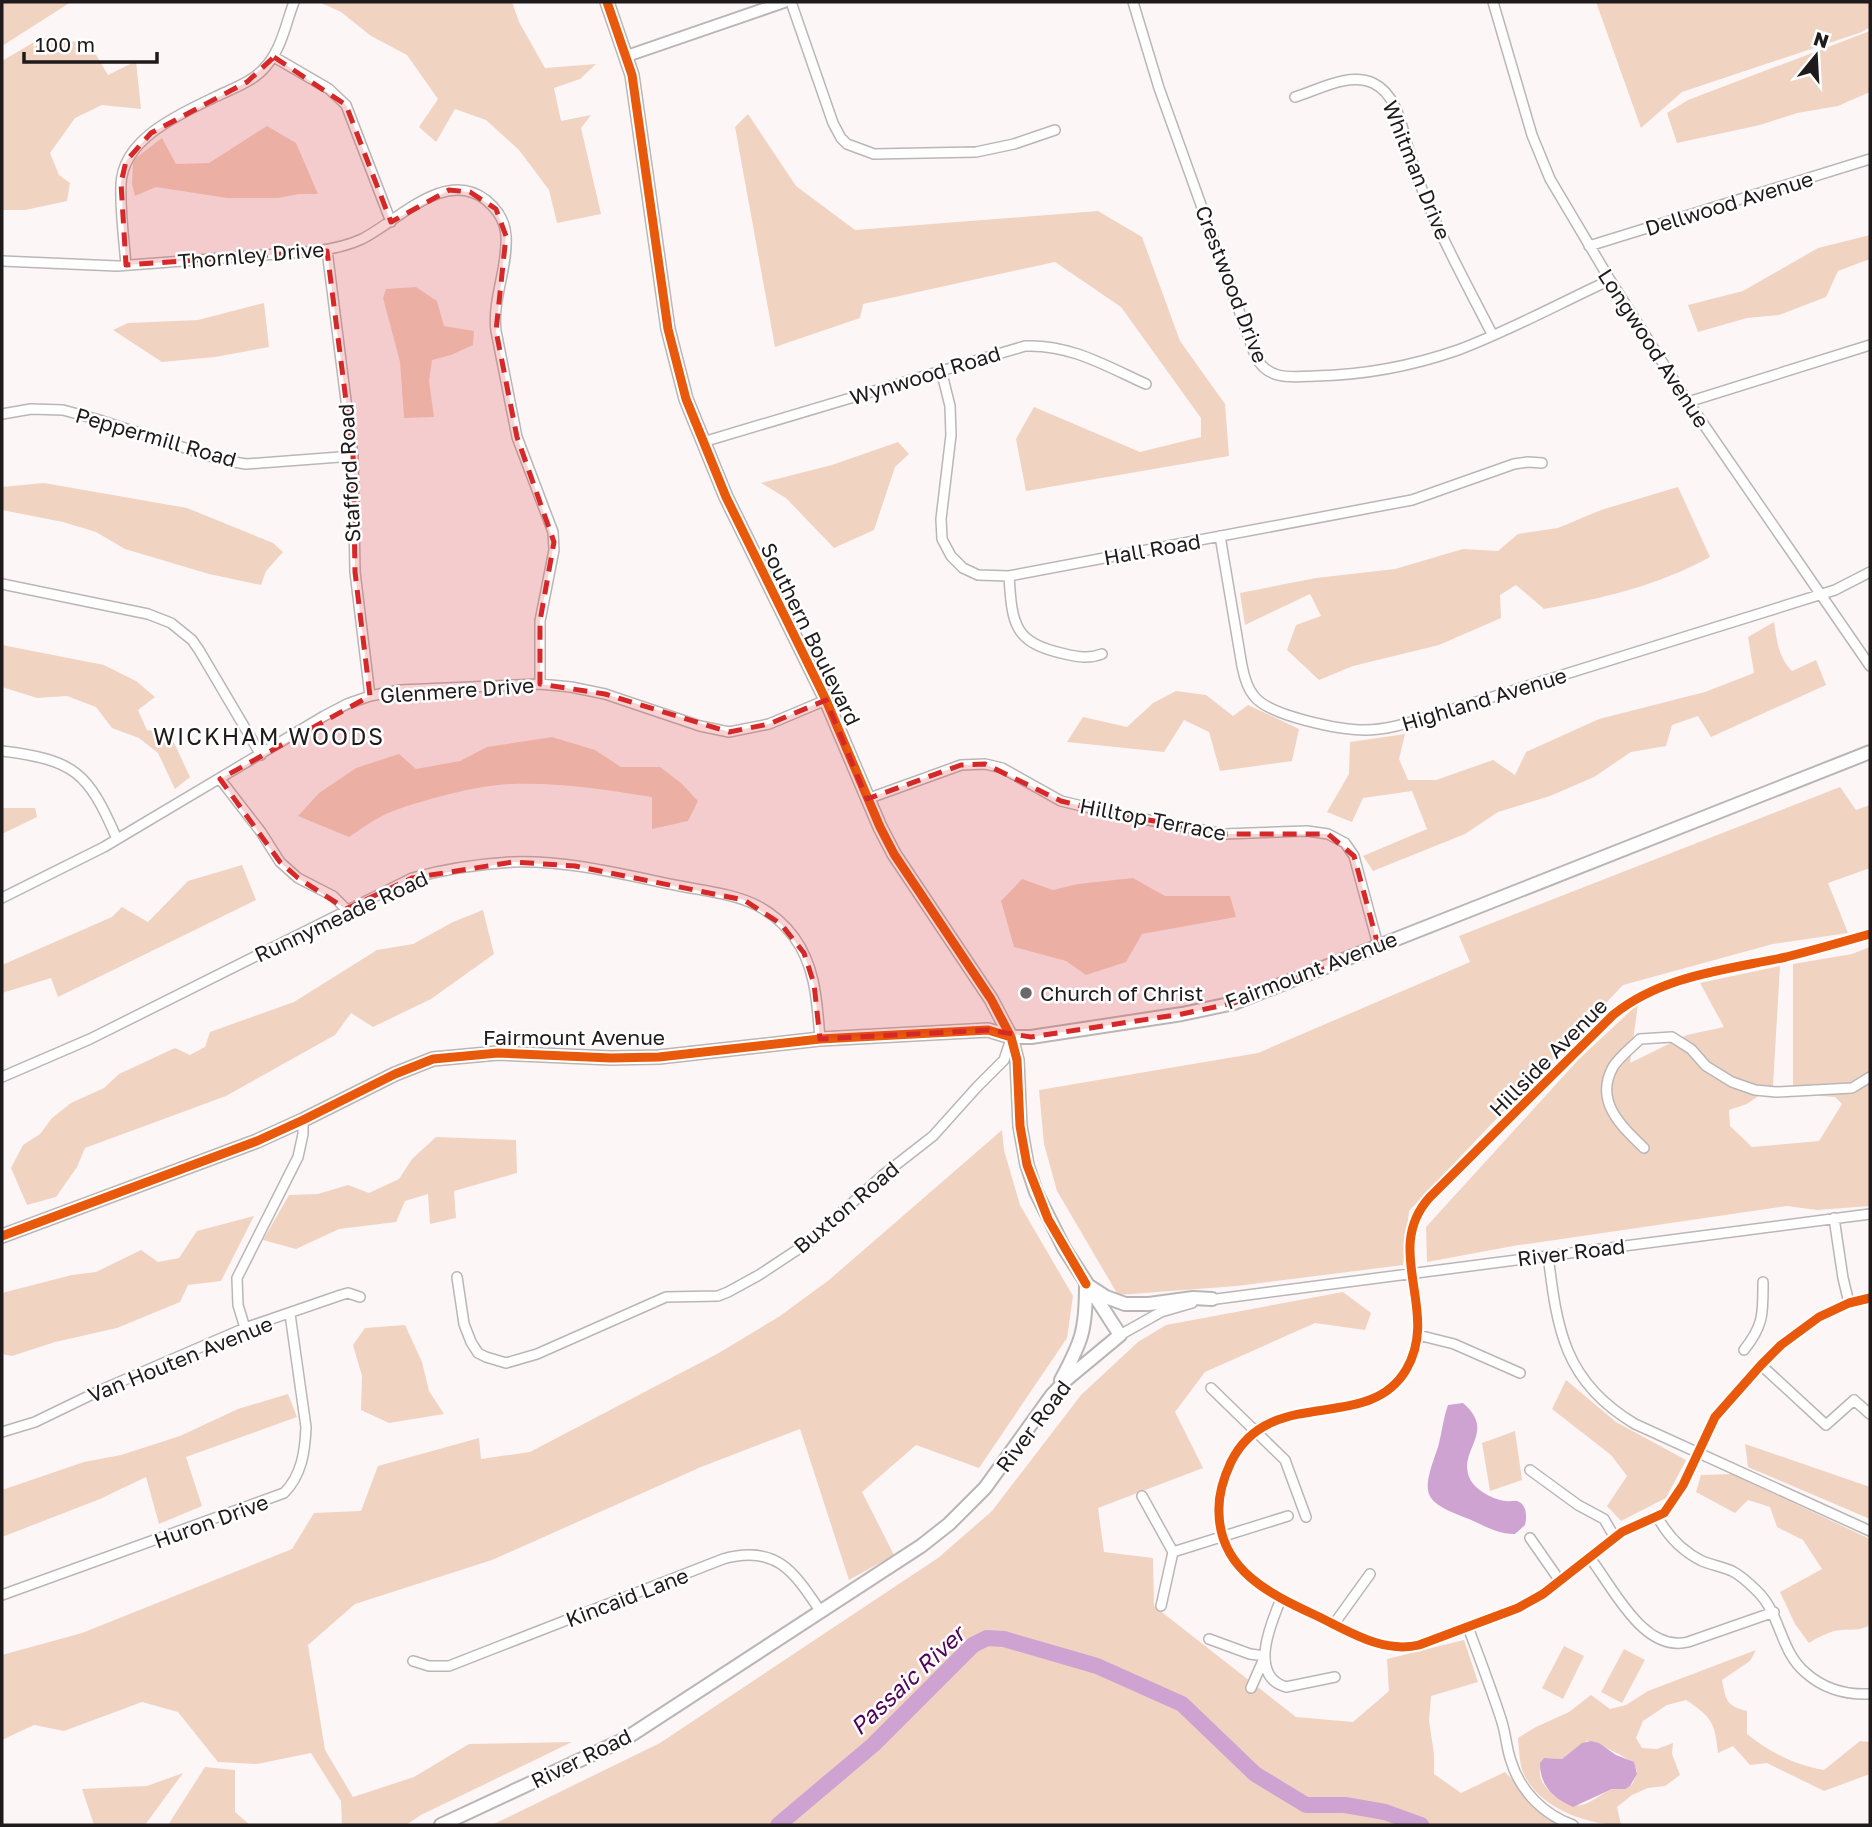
<svg xmlns="http://www.w3.org/2000/svg" width="1872" height="1827" font-family="'Golos Text',sans-serif">
	<rect width="100%" height="100%" fill="#fcf6f7"/>
	<!-- green -->
	<path fill="#f1d3c2" fill-rule="evenodd" d="M2,2h69l-69,44z
		M319,2h193l7,20 26,46 51,-4 -16,15 -26,9 7,33 30,-6 -10,13 20,86 -44,9 -8,-33 -30,-40 -33,-30 -31,-11 -19,33 -17,-15 19,-28 -31,-44 -36,-19 -30,-24z
		M1596,2h274v25l-8,5 -180,60 -41,36z
		M1870,31v61l-32,14 -41,7 -37,12 -83,18 -10,-30 21,-13z
		M41,38l48,5 19,32 28,-14 5,48 -39,-4 -27,13 -25,35 9,22 11,8 -3,18 -42,9h-23v-149z
		M748,114l48,72 59,44 243,-19 44,26 38,104 45,63 4,52 -203,35 -10,-52 18,-32 106,45 61,-15v-19l-80,-111 -66,-45 -192,42 -3,14 -85,29 -40,-220z
		M267,126l29,17 22,51h-19l-21,4h-51l-71,-11 -21,9 -3,-12 1,-24 29,-22 14,26 33,-1z
		M1870,235v24l-32,12 -12,26 -47,18 -32,3 -49,14 -10,-27 55,-14 75,-43z
		M416,287l21,14 7,25 30,5 -1,14 -22,10 -19,5 -3,21 5,36 -30,1 -4,-56 -17,-64 3,-9z
		M264,303l5,44 -54,10 -53,5 -49,-32 15,-7 70,-3z
		M898,442l11,12 -14,13 -21,63 -40,18 -48,-50 -25,-15 71,-18z
		M44,483l143,25 86,35 10,9 -17,19 -5,14 -52,-11 -84,-25 -29,-17 -33,-10 -61,-12v-23z
		M1678,487l32,70c-53,29 -106,41 -166,52l-28,-24 -16,10 1,23 -62,27 -86,21 -34,14 -32,-30 9,-25 25,-9 -11,-22 -65,31 -5,-32 76,-15 79,-9 68,-20 35,2 20,-17 40,-6 43,-18z
		M1774,622c3,18 4,35 18,49l24,-11 10,25 -115,52 -13,-21 -26,9 -6,21 -35,6 -37,25 -44,19 -52,16 -33,22 -92,37 -10,-15 64,-27 -15,-38 -49,7 -11,24 -25,-10 22,-38 1,-32 55,-8 -6,25 9,21h28l57,-20 22,15 11,-23 73,-33 106,-27 49,-19 -6,-36z
		M2,645l102,20 32,16 19,16 -17,13 9,20 23,4 20,43 -15,12 -17,-36 -19,-15 -27,-10 -16,-21 -29,-11 -30,2 -35,-11z
		M1176,691l30,4 27,21 15,-11 51,24 -7,32 -72,10 -11,-39 -25,-12 -20,32 -97,-10 16,-25 44,10 26,-24z
		M552,737l43,13 26,17h39l21,16 17,18 -10,20 -36,8v-32c-45,-7 -94,-15 -140,-13 -35,1 -94,17 -126,30 -13,6 -25,15 -37,23l-51,-21 21,-23 37,-25 43,-14 17,15 44,-8 27,-14z
		M1840,787l16,23 14,-5v63l-42,15 20,50 -75,11 -150,41 -214,226 -6,54 -166,21 -119,9 -61,-104 -13,-47 -5,-54 219,-37 212,-91 -11,-26z
		M2,808h33l2,9 -35,17z
		M242,865l14,35 -198,97 -7,-19 -49,15v-28l110,-48 10,-10 26,15 40,-41z
		M1133,878l32,18h65l6,21 -94,17 -16,28 -40,13 -20,-14 -52,-14 -13,-46 21,-22 31,11 25,-6z
		M483,910l11,44 -63,45 -58,28 -22,-14 -16,22 -109,61 -141,52 -8,19 -21,30 -29,8 -16,-37 12,-23 17,-11 12,-16 19,-15 33,-15 15,-14 56,-26 15,7 15,-8 5,-15 84,-30 83,-52 36,-6 40,-22z
		M1870,947v259l-53,4 -30,-4 -274,40 -86,16 -1,-35 153,-168 59,-55 -8,59 57,-28 37,-8 -24,-44 80,-17 -7,120 -26,18 -18,6 1,16 22,21 67,-6 23,-37 -7,-7 -42,-3v-130l59,-10z
		M1002,1130l2,20 16,55 53,91 -6,42 -88,130 -63,-23 -54,47 32,63 -45,25 -49,-151 -99,38 -209,93 -137,44 -47,41 17,105 28,47 61,-20 55,-33 103,-2 -151,73 -15,10h-64l-1,-24 -30,-48 -54,11 -39,-2 -40,-50 -36,-10 -78,29 -30,-6 -32,15v-85l80,-22 210,-84 22,-36 47,-2 17,-45 101,-28 2,21 49,-7 187,-98 63,-38 49,-36z
		M436,1137l80,3 1,33 -63,18 2,27 -26,6 -2,-30 -23,7 -9,21 -57,7 -43,20 -33,-9 26,-45 29,-1 30,-9 21,8 30,-14 13,-20z
		M254,1216l-33,65 -33,4 -8,17 -63,26 -62,14 -43,14 -10,-2v-61l70,-18 24,-3 45,-22 17,12 21,-4 18,-27z
		M1343,1292l28,21 -6,17 -50,-7 -110,49 -30,40 28,56 -105,40 6,44 49,6 1,48 142,111 57,5 36,-31 -2,-32 77,-19 14,42 -47,14 -2,25 5,33v20l27,19 44,-21 51,53h-1064l168,-82 278,-185 54,-47 89,-116 57,-53 28,-17z
		M405,1325l17,37 7,29 15,23 -55,9 -28,-13 1,-34 -9,-31 12,-17z
		M1566,1380l50,42 70,38 -20,38 -45,23 -14,-15 20,-30 -16,-21 -59,-46z
		M288,1394l9,23 -111,40 16,49 -43,18 -13,-47 -46,22 -98,38v-47l82,-28 37,-7 59,-19 58,-27z
		M1515,1431l7,49 -32,11 -8,-48z
		M1745,1444l125,43v32l-122,-52z
		M1732,1474l138,65v86c-11,6 -17,4 -28,5 -13,1 -23,7 -33,13l-14,-19 -15,-32 42,-23 -19,-29 -26,-13 -7,-20 -22,-7 -13,13 -39,-21 5,-17z
		M1564,1646l20,10 -21,43 -21,-11z
		M1624,1649l21,11 -23,43 -21,-11z
		M1756,1650l-6,11 -28,19c4,20 4,26 25,31v23c24,19 46,30 77,36l36,-29 10,1v32l-46,17 -57,-28 -17,2 -17,-19 -15,7c-3,-30 -6,-36 -32,-53l-19,5 -24,16 -7,17 6,10 15,1 16,-6 -1,11 8,21 -15,11 -17,2 -16,7 -15,12 4,18c-37,0 -89,-20 -100,-59 -2,-9 -2,-19 -3,-28l18,-11 33,-15 22,-17 19,14 16,-4 22,-14zM1587,1741c7,0 39,16 43,20 3,3 5,6 7,10 -6,24 -10,12 -27,19 -9,4 -19,13 -29,15 -15,3 -40,-16 -41,-31 0,-5 3,-11 4,-16l18,1z
		M205,1767l30,3v42l15,13h-82z
		M183,1773l-38,52h-51l-12,-36 65,-3z"/>
	<!-- water -->
	<path fill="#cea3d2" d="M1463,1403c35,30 -7,47 7,76 5,11 24,21 36,22 4,1 7,-1 11,0 10,3 10,16 8,24l-10,9c-18,0 -30,-8 -46,-15 -48,-18 -48,-24 -31,-72 4,-14 5,-28 10,-42z
		M1591,1741l8,2 17,12 18,7 3,12 -7,12 -5,3h-13l-39,18c-20,-9 -33,-21 -33,-44l4,-5 18,1 20,-16z"/>
	<g fill="none" stroke-linecap="round" stroke-linejoin="round">
		<!-- river -->
		<path stroke="#cea3d2" stroke-width="16" d="M778,1825l95,-80 100,-100 14,-7 17,1 93,27 85,38 73,70 51,31h39l40,7 36,13"/>
		<defs>
			<path id="minor" d="M791,2l42,121 8,15 6,6 27,10 102,-2 38,-8 41,-14
				M1133,2l26,86 96,267c12,26 36,22 60,21 49,-1 97,-10 143,-26 51,-19 102,-47 152,-70
				M1493,2l39,133 18,44 60,101 72,113 188,273
				M274,57l55,32 17,16 45,117
				M1295,97c23,-7 54,-25 78,-14 26,12 30,50 38,75 19,61 52,119 81,176
				M1589,246l281,-87
				M327,250l26,206 2,116 15,124
				M2,261l115,5 199,-15c16,-2 31,-5 46,-12 36,-18 83,-71 124,-39 11,9 19,20 20,36 2,32 -14,63 -10,95l21,106 36,95 1,18 -14,71v63
				M126,265c-2,-26 -6,-53 -5,-80 1,-45 56,-70 92,-87 18,-9 41,-16 54,-33 15,-18 19,-42 27,-63
				M941,370l9,36 1,29 -10,84 1,20 9,17 12,12 15,7 31,1 403,-76 102,-36 14,-2 14,1
				M1688,402l182,-57
				M2,414l29,-5 32,1 33,9 126,41 24,4 107,-8
				M703,442l322,-96c45,-2 81,20 121,38
				M1220,536l22,130c2,10 5,22 12,30 15,20 86,34 111,34 22,0 43,-7 63,-13l407,-127 35,-18
				M1009,576c3,49 5,67 56,78 13,3 24,5 37,0
				M2,584l146,30 23,9 21,17 7,10 62,105
				M2,751c73,9 86,21 115,88
				M220,779l41,53 19,30 18,16 35,18 13,13
				M867,799l94,-34 24,-1 17,4 59,33 50,12 113,21 83,-3 21,3 17,9 9,13 24,89
				M2,898l102,-51 220,-131 23,-12 23,-8 30,-6 140,-6 31,3 34,7 95,32 29,6 40,-8 57,-24
				M1870,934c-28,8 -56,16 -84,23 -60,13 -124,18 -173,58l-184,183c-47,53 12,113 -23,172 -39,65 -136,13 -175,92 -8,17 -13,33 -12,51 1,57 51,81 96,102 32,15 67,39 104,30l99,-37 25,-14 79,-62 42,-19 19,-28 32,-68 46,-52 20,-20 38,-28 30,-14 21,-5
				M2,1077l88,-38 322,-161c33,-9 66,-14 100,-16 57,-2 113,13 168,24 26,5 55,8 78,20 13,7 27,19 36,31 22,30 23,66 26,102
				M1644,1148c-23,-22 -50,-47 -31,-81 6,-10 18,-19 27,-28l32,-2 19,12 15,17 26,16 23,8 21,2 76,-4 18,-11
				M1834,1218l9,60 6,25
				M1548,1255c9,74 16,127 87,169l235,107
				M457,1277l7,47 7,18 7,11 8,4 20,6 31,-9 129,-57 52,-1 10,-4 31,-17 50,-33 74,-67 50,-39 44,-49 27,-27 7,-21
				M1209,1300l661,-86
				M245,1328l-7,-23 -1,-27 61,-121 5,-23v-14
				M1120,1335l41,-23 31,-9
				M1418,1335l36,9 66,29
				M1744,1350c20,-25 19,-37 19,-68
				M1761,1365l65,60 28,-25 16,14
				M1211,1388l74,72 21,57
				M2,1432l33,-10 66,-32 144,-62 96,-33 7,-2 12,4
				M1530,1470l48,35 26,14 11,19
				M1142,1496l31,56
				M1657,1516c10,19 25,35 45,45 10,4 21,6 30,10 10,5 18,13 25,20 24,23 23,61 49,82 18,16 41,22 64,21
				M1530,1538l30,43
				M1173,1552l115,-36
				M1590,1558c23,29 53,95 98,84l86,-30
				M2,1595l282,-102c18,-18 21,-42 22,-66l-16,-113
				M1281,1599c-10,24 -33,77 5,88l49,-10
				M1161,1606l12,-54
				M1334,1624l36,-50
				M1468,1627c11,30 23,61 33,92 5,14 5,28 10,42 9,30 33,54 62,64
				M1209,1639l41,15 15,2 -14,32
				M413,1661l16,5h20l274,-107c54,-15 71,13 98,53"/>
			<path id="tertiary" d="M627,56l157,-54"/>
			<path id="secondary" d="M2,1236l255,-95 46,-21 92,-46 38,-15 65,-6 113,5 48,-1 161,-18 168,-9 23,7h20l151,-23 52,-11 636,-251
				M1089,1286l17,11 19,7h24l44,-6 19,1
				M1061,1380c21,-39 25,-50 25,-95
				M441,1825l184,-86 296,-193 28,-22 36,-36 67,-93 15,-16 53,-44 -56,-87 -28,-56 -9,-27 -7,-39 -3,-66 -6,-23 -20,-38 -97,-145 -14,-27 -54,-127 -100,-203 -40,-98 -18,-70 -36,-254 -25,-73"/>
		</defs>
		<!-- minor casing -->
		<use href="#minor" stroke="#bbb6b6" stroke-width="12"/>
		<!-- tertiary casing -->
		<use href="#tertiary" stroke="#bbb6b6" stroke-width="14"/>
		<!-- secondary casing -->
		<use href="#secondary" stroke="#bbb6b6" stroke-width="16"/>
		<!-- minor -->
		<use href="#minor" stroke="#fffefe" stroke-width="9"/>
		<!-- tertiary -->
		<use href="#tertiary" stroke="#fffefe" stroke-width="10"/>
		<!-- secondary -->
		<use href="#secondary" stroke="#fffefe" stroke-width="12"/>
		<defs>
			<path id="cycleway" d="M607,2l25,73 36,254 18,70 40,98 100,203 54,127 14,27 97,145 20,38 6,23 3,66 7,39 21,54 38,65
				M1870,934c-28,8 -56,16 -84,23 -60,13 -124,18 -173,58l-184,183c-47,53 12,113 -23,172 -39,65 -136,13 -175,92 -8,17 -13,33 -12,51 1,57 51,81 96,102 32,15 67,39 104,30l99,-37 25,-14 79,-62 42,-19 19,-28 32,-68 46,-52 20,-20 38,-28 30,-14 21,-5
				M2,1236l255,-95 46,-21 92,-46 38,-15 65,-6 113,5 48,-1 161,-18 168,-9 23,7"/>
		</defs>
		<!-- cycleway casing -->
		<use href="#cycleway" stroke="#fff" stroke-width="13"/>
		<!-- cycleway -->
		<use href="#cycleway" stroke="#e8590c" stroke-width="9"/>
	</g>
	<!-- marked area -->
	<path fill="#d62828" fill-opacity="0.2" stroke="#d62828" stroke-width="5" stroke-dasharray="14 9" stroke-linejoin="round" d="M274,57l72,48 45,117 58,-32 21,2 26,17 10,27 -10,95 21,106 37,105 -14,79v63l65,10 124,38 40,-8 57,-24 41,99 94,-34 24,-1 76,37 50,12 113,21h104l26,22 24,89 -144,58 -52,11 -151,23 -43,-7 -168,9 -6,-55 -10,-31 -23,-29 -37,-24 -169,-34 -62,-4 -101,16 -66,31 -48,-31 -18,-16 -60,-83 150,-83 -15,-124 -2,-116 -26,-205 -201,14 -5,-82 5,-22 25,-28 96,-51z"/>
	<!-- markers -->
	<circle fill="#6c6768" stroke="#fff" stroke-width="2.5" cx="1026" cy="993" r="7"/>
	<g text-anchor="middle" dominant-baseline="central" stroke-width="5" stroke-linejoin="round" paint-order="stroke">
		<!-- street labels -->
		<g font-size="21" fill="#1f1a1b" stroke="#fff">
			<text transform="translate(1417 170) rotate(68)">Whitman Drive</text>
			<text transform="translate(1729 203) rotate(-17)">Dellwood Avenue</text>
			<text transform="translate(251 255) rotate(-5)">Thornley Drive</text>
			<text transform="translate(1232 284) rotate(69)">Crestwood Drive</text>
			<text transform="translate(1654 348) rotate(57)">Longwood Avenue</text>
			<text transform="translate(925 375) rotate(-17)">Wynwood Road</text>
			<text transform="translate(156 437) rotate(16)">Peppermill Road</text>
			<text transform="translate(349 473) rotate(-93)">Stafford Road</text>
			<text transform="translate(1152 549) rotate(-10)">Hall Road</text>
			<text transform="translate(811 634) rotate(64)">Southern Boulevard</text>
			<text transform="translate(457 690) rotate(-4)">Glenmere Drive</text>
			<text transform="translate(1484 699) rotate(-17)">Highland Avenue</text>
			<text transform="translate(1153 819) rotate(11)">Hilltop Terrace</text>
			<text transform="translate(341 916) rotate(-25)">Runnymeade Road</text>
			<text transform="translate(1311 970) rotate(-21)">Fairmount Avenue</text>
			<text x="574" y="1037">Fairmount Avenue</text>
			<text transform="translate(1548 1057) rotate(-45)">Hillside Avenue</text>
			<text transform="translate(846 1207) rotate(-40)">Buxton Road</text>
			<text transform="translate(1571 1252) rotate(-7)">River Road</text>
			<text transform="translate(180 1359) rotate(-22)">Van Houten Avenue</text>
			<text transform="translate(1033 1426) rotate(-53)">River Road</text>
			<text transform="translate(211 1521) rotate(-20)">Huron Drive</text>
			<text transform="translate(627 1597) rotate(-21)">Kincaid Lane</text>
			<text transform="translate(581 1758) rotate(-26)">River Road</text>
		</g>
		<!-- poi labels -->
		<g font-size="21" fill="#1f1a1b" stroke="#fff" text-anchor="start">
			<text x="1040" y="993">Church of Christ</text>
		</g>
		<!-- neighbourhood labels -->
		<g font-size="23" letter-spacing="2" fill="#1f1a1b" stroke="#fff">
			<text x="269" y="736">WICKHAM WOODS</text>
		</g>
		<!-- water labels -->
		<g font-size="23" font-style="italic" fill="#50025a" stroke="#fff">
			<text transform="translate(907 1680) rotate(-43)">Passaic River</text>
		</g>
	</g>
	<!-- border -->
	<rect width="1872" height="1827" fill="none" stroke="#1f1a1b" stroke-width="7"/>
	<!-- north arrow -->
	<g transform="translate(1816 56) rotate(18)" stroke="#ffffff" stroke-width="5" paint-order="stroke">
	<path d="M0-5L12 26L0 18L-12 26Z" fill="#1f1a1b"/>
	<text y="-10" font-size="19" font-weight="bold" text-anchor="middle" fill="#1f1a1b">N</text>
	</g>
	<!-- scale -->
	<path d="M24 52v10h133v-10" fill="none" stroke="#1f1a1b" stroke-width="3.5"/>
	<text x="35" y="52" font-size="21" fill="#1f1a1b" stroke="#ffffff" stroke-width="5" paint-order="stroke">100 m</text>
</svg>
